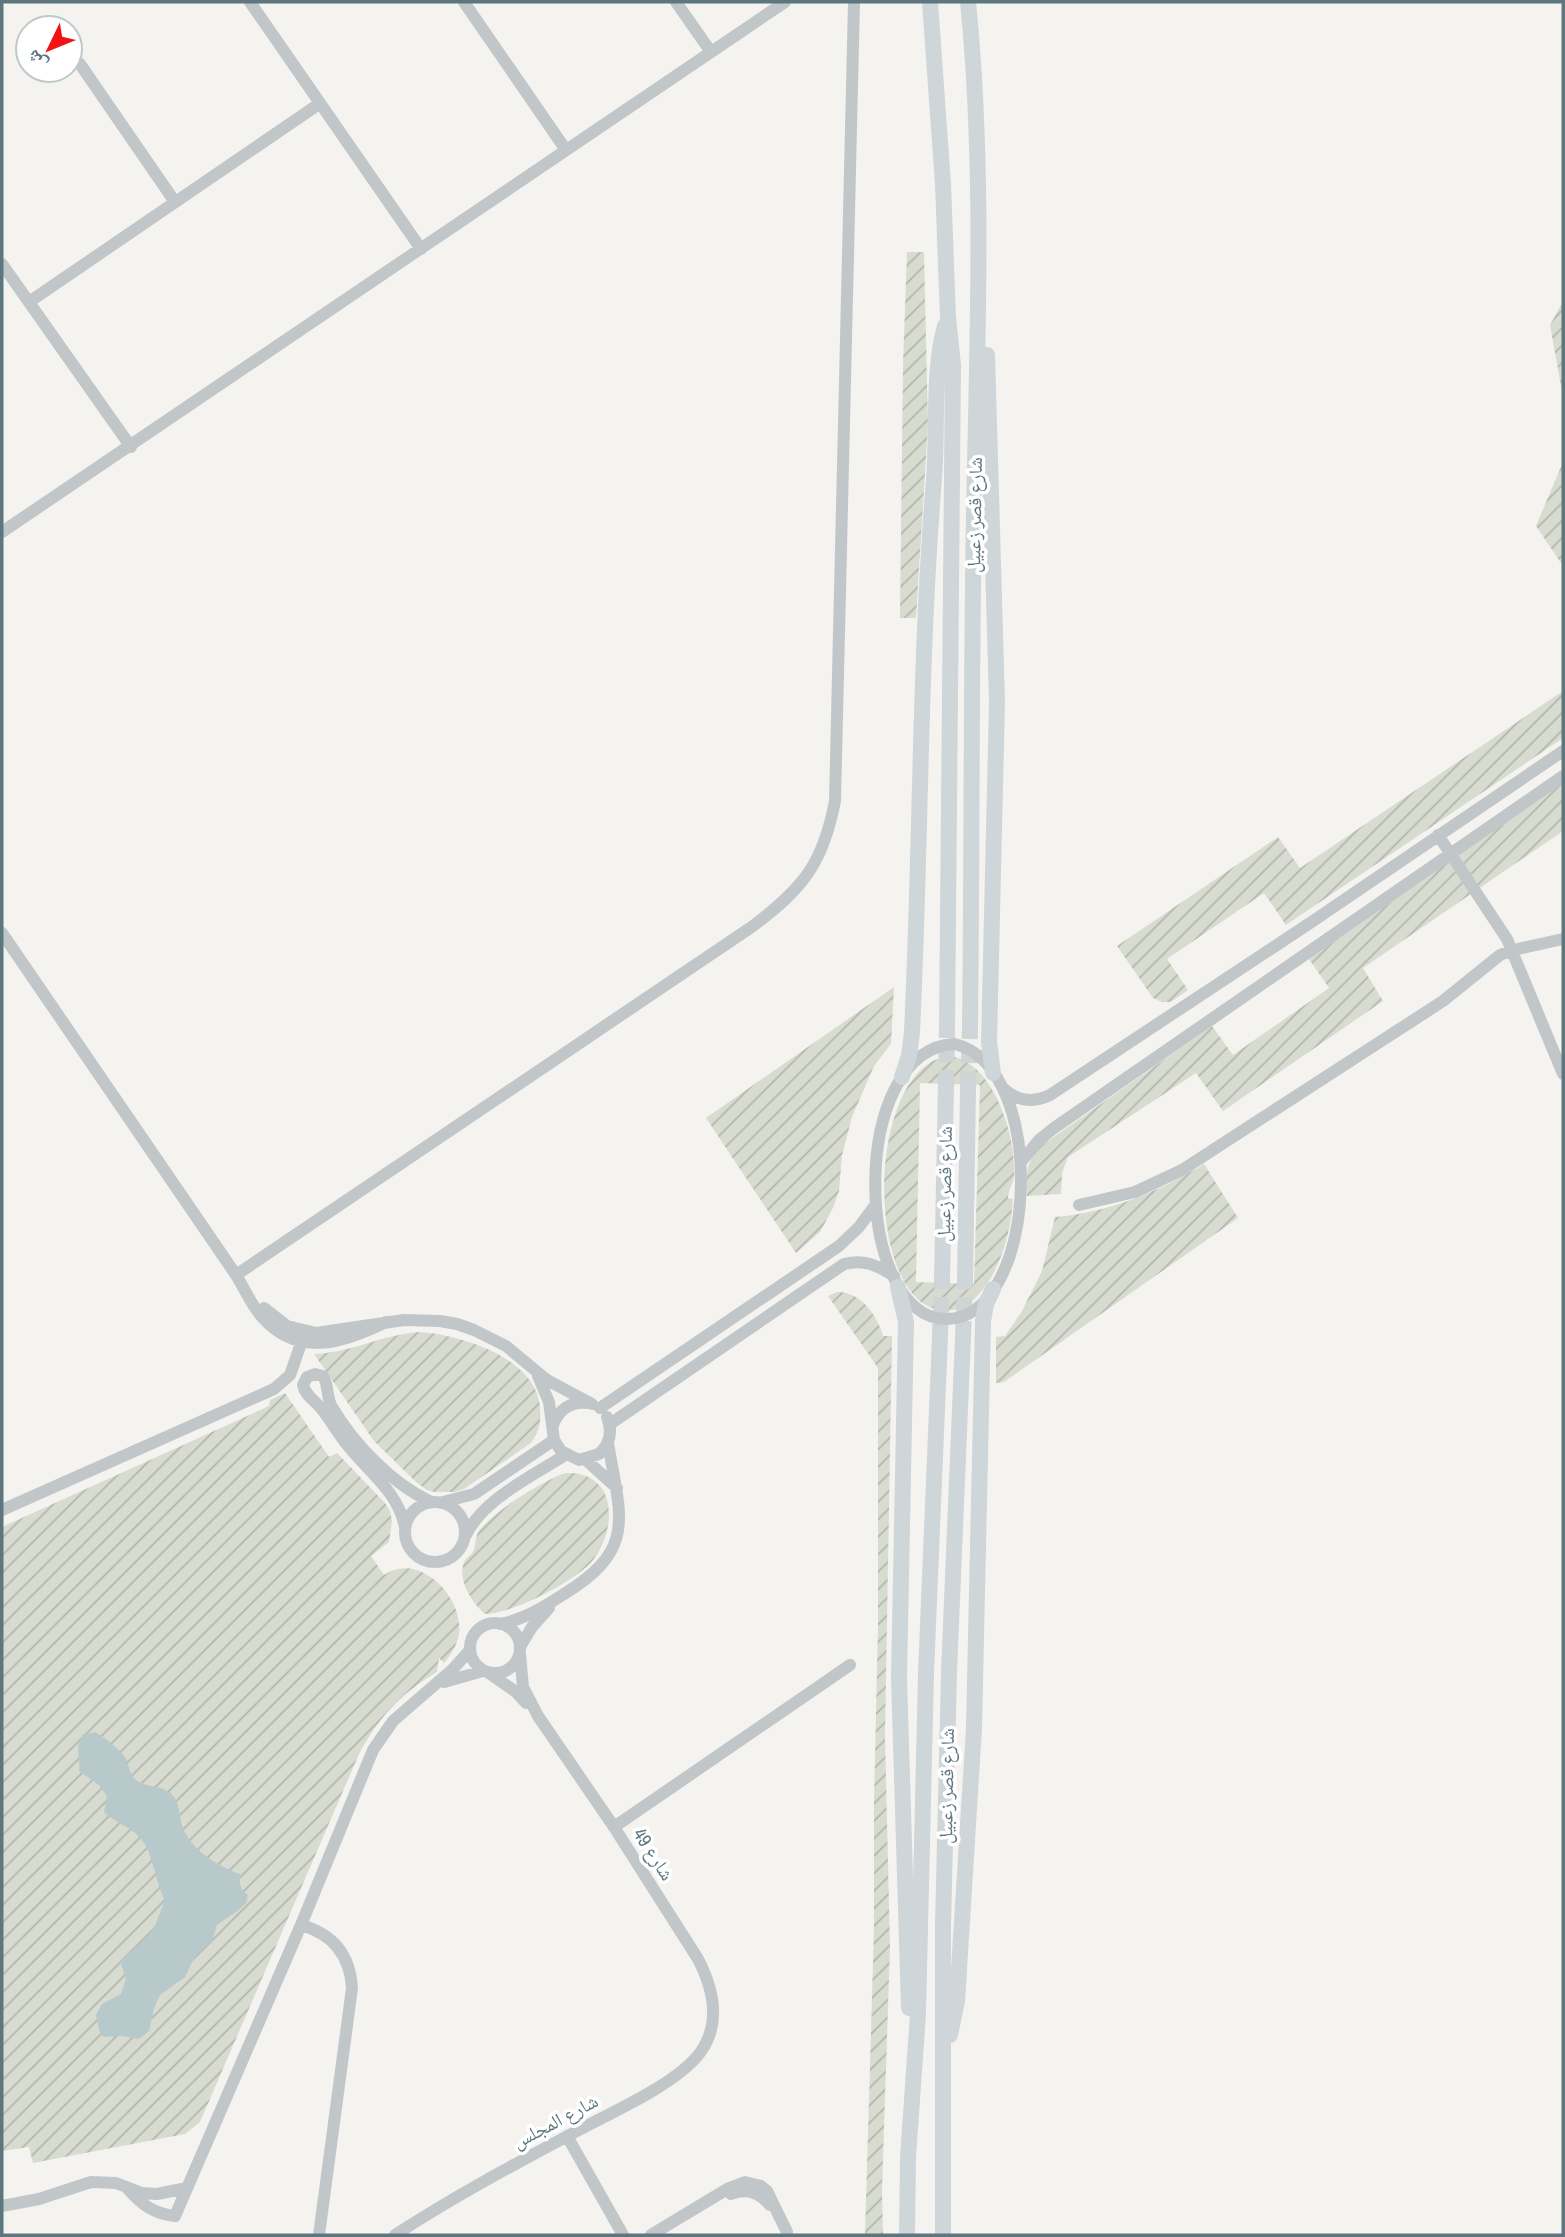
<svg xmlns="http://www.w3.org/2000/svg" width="1565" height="2237" font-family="'Archivo Narrow','Noto Naskh Arabic',sans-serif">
	<defs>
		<pattern id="garden-furrows" width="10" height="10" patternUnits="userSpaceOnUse" patternTransform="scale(1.75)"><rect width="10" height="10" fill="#d8dcd0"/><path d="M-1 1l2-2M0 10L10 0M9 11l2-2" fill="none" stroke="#b2b7ae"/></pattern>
	</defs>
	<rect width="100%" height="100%" fill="#f5f3f0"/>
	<!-- garden -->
	<path fill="url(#garden-furrows)" fill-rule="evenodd" d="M907,252h17l4,173 -12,193h-16l3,-253z
		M1563,301v96l-13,-72z
		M1563,462v104l-27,-40z
		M1563,691v47l-277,187 -22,-32 -97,66 21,31 -17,12h-9l-9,-4 -36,-52 161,-109 22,31z
		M1563,781v50l-200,137 20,33 -160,110 -27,-38 -128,84 -6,16 -1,21 -34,2c-1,-22 -2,-29 11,-48l174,-122 21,29 96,-67 -20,-29z
		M894,987l-3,57 -17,22 -22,51 -10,38 -3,36 -5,15 -14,26 -24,21 -90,-135z
		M949,1056c45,5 68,82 65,121 -1,8 -5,10 -6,21l5,1c-2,34 -14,79 -41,102 -13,10 -25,12 -40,7 -69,-26 -63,-243 17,-252zM920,1083l60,2 -6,199 -58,-2z
		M1204,1164l34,54 -234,164 -8,1v-46l9,-1 17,-25 20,-40 13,-54c55,-5 103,-25 149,-53z
		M837,1292c23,-1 41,24 46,44h9l-7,400 5,211 -8,243 1,45h-18l9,-307v-127l4,-175v-258l-50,-72z
		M420,1332c40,3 116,25 120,75 1,15 0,24 -9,36l-67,46 -9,3h-21l-7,-2 -11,-8 -42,-41 -60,-87c37,-1 69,-20 106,-22z
		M285,1393l44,64 8,-4 48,50 5,8 2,10 -3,21 -18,14 13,19c35,-24 80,22 75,59 -2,11 -8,21 -15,29l-5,-5 -2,14c-38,23 -57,44 -78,82l-159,368 -15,12 -152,29 -4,-16 -27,4v-624l267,-121 1,-6z
		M566,1473c51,-2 52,55 27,87 -17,21 -81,54 -108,54 -14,-12 -29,-36 -20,-54 2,-3 6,-5 8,-8 3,-7 2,-15 6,-21 12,-18 66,-52 87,-58z"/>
	<!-- water -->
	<path fill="#b7c9ca" d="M95,1732c10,6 22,15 29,24 6,8 4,17 12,24 12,9 29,4 38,17 6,8 5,21 9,31 9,23 35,38 57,46 -1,8 0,17 8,21l-2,8 -6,6 -23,16 -5,16 -17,15 -10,21 -25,18 -6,13 -5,23 -10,8 -17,-3 -18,1 -4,-4 -4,-18 6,-11 19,-10 5,-15 -6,-18 32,-28 13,-33c-9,-17 -12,-43 -21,-57 -10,-16 -28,-19 -40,-31l3,-16 -8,-11 -20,-14c2,-13 -5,-23 4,-36z"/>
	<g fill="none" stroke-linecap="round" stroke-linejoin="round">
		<!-- major-tunnel -->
		<path stroke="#cfd4d4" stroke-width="16" stroke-dasharray="16 8" stroke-linecap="butt" d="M946,1086l1,-58
			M968,1087l2,-59
			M940,1337l2,-56
			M963,1337l2,-55"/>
		<!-- minor -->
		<path stroke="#c1c7c9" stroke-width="12" d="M250,2l171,247
			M464,2l102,148
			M676,2l35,50
			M80,64l95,138
			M2,264l129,183
			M29,302l290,-198
			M2,532l783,-530
			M1438,835l69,104 56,135
			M2,933l234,342c9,14 15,30 26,42 36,41 81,26 124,5
			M955,1044c95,24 83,274 -8,275 -94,1 -100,-271 8,-275z
			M1004,1089c14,13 29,14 46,6l263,-174 250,-170
			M1021,1162l18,-22 15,-12 509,-352
			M1079,1205l56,-13 47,-22 261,-169 57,-46 13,-5 50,-11
			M236,1275l517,-349c50,-38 70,-62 82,-125l19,-799
			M264,1308l23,18 29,7 88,-13 36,1 17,3 17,6 32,16 41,34 45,24
			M538,1376l11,26 5,38 7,11 18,9 20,-6c11,-10 14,-22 8,-37
			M600,1408l239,-162 20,-19 17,-23
			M610,1424l234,-160c20,-5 33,1 50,12
			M553,1425c6,-16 18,-24 35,-22
			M586,1460l31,28
			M405 1532a30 30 0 1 1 60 0a30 30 0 1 1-60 0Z
			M443,1502l31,-8 80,-54
			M2,1510l272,-121 16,-14 14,-40
			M405,1527c-7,-35 -35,-54 -56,-80 -11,-13 -19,-28 -29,-40 -7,-8 -15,-12 -17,-22l4,-8 8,-3 8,2c6,9 3,21 9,31 22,37 60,77 99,95
			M466,1535c17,-36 67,-59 99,-80
			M470 1648a25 25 0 1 1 50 0a25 25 0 1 1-50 0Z
			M500,1624c23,-4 44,-17 64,-30 74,-45 56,-78 44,-151
			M520,1647l12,-20 17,-19
			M489,1673l27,19 10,11
			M444,1682l39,-11
			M614,1827l236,-162
			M301,1925c32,9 49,30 51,63l-33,247
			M567,2136l56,99
			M128,2189c13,15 26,25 47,27l126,-291 72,-175 20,-29 60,-52 17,-19
			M731,2194c16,-6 28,-2 39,11
			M2,2206l37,-7 52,-17 25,1 26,10 15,1 30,-6
			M395,2235c58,-38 120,-71 182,-104 35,-19 103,-48 125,-81 19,-29 11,-62 -4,-91l-84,-132 -76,-111 -15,-29 -3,-33
			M651,2235l78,-47 16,-6 16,4 6,5 20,41"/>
		<!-- major -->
		<path stroke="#ced6d9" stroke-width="16" d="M930,2l13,182 5,133 5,48 -6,663
			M968,2c17,170 9,342 6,513 -3,171 -2,342 -4,513
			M987,355l10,347 -8,340 4,31
			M902,1077l7,-21 3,-24c9,-184 7,-368 22,-553 4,-49 -2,-106 11,-153
			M942,1281l4,-195
			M965,1282l3,-195
			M898,1287l8,35 -7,356 10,330
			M950,2035l7,-34 17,-273 9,-407 3,-17 7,-15
			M907,2235l1,-78 10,-143 8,-341 14,-336
			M943,2235v-309l6,-254 14,-335"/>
	</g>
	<g text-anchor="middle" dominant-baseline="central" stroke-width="7" stroke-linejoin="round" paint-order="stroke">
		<!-- street labels -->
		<g font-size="19" fill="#5d777e" stroke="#fff">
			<text transform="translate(974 515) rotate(-89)">شارع قصر زعبيل</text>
			<text transform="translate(944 1184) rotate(-89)">شارع قصر زعبيل</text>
			<text transform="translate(946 1786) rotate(-89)">شارع قصر زعبيل</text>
			<text transform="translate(654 1854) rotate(57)">شارع 49</text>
			<text transform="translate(555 2121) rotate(-28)">شارع المجلس</text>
		</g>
	</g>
	<!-- border -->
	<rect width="1565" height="2237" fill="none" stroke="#5d777e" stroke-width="7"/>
	<!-- north arrow -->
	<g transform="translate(49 49) rotate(227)"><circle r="33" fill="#ffffff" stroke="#bec9cb" stroke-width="2"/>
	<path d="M0-5L12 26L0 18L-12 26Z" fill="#f11315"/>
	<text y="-10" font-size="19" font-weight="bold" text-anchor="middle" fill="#5d777e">ش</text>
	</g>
</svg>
